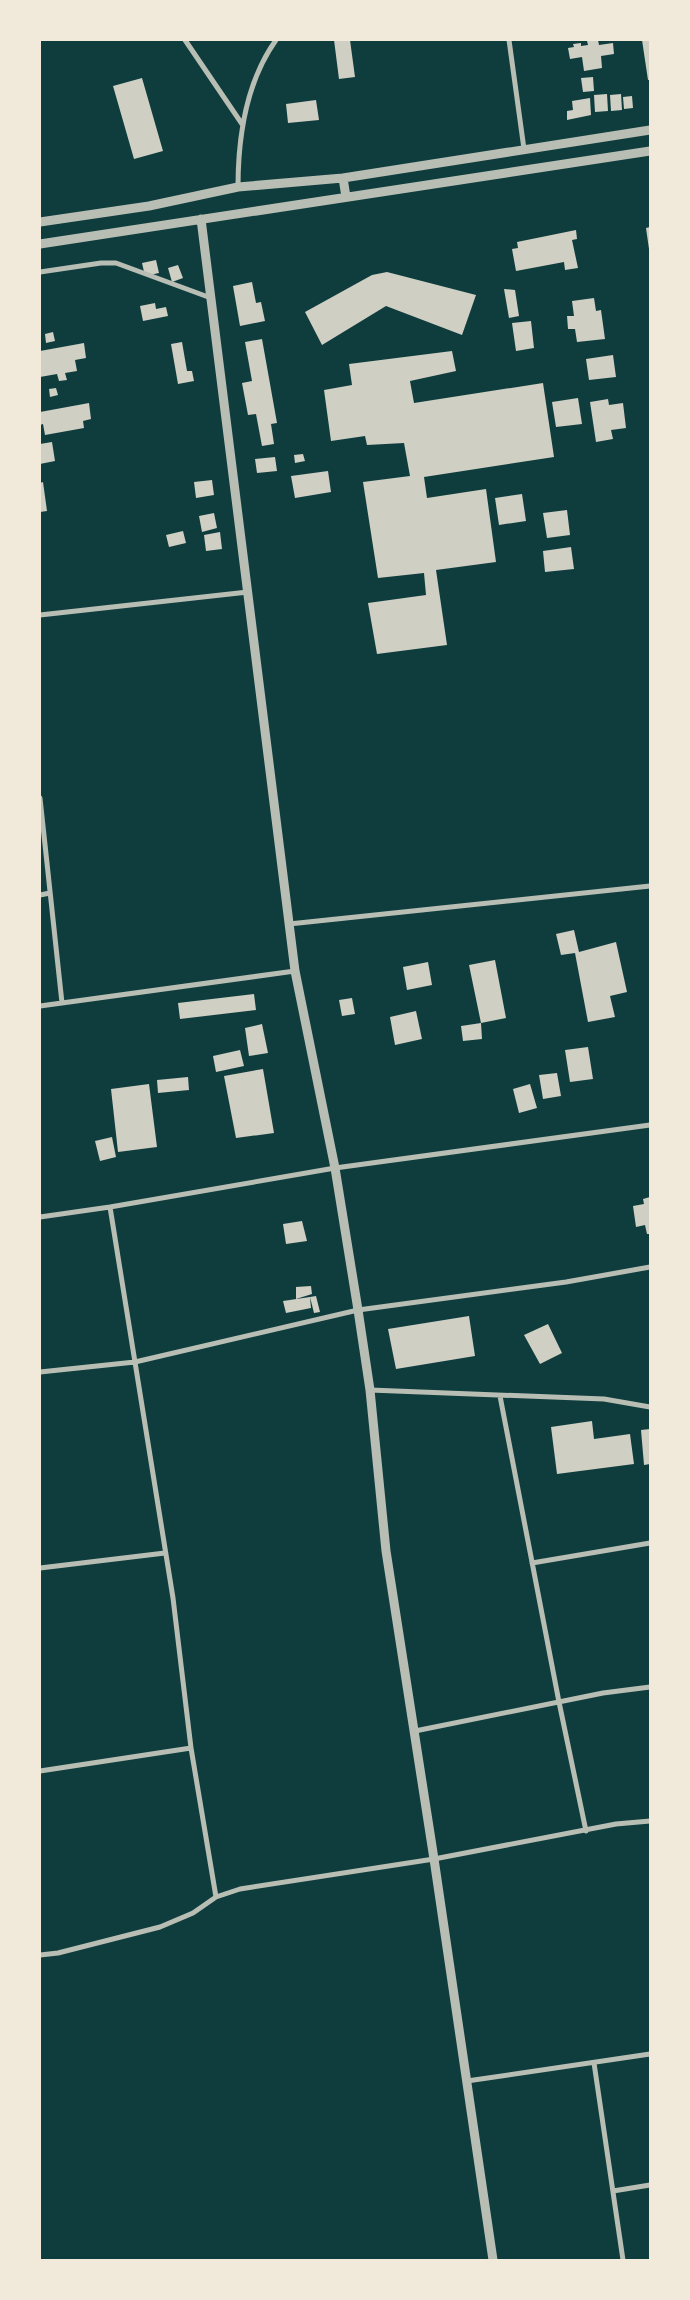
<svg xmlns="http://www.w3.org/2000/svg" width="690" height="2300" font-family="Arial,sans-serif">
	<rect width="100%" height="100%" fill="#0f3d3e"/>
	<!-- building -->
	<path fill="#cfcfc3" d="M334,40h16l5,37 -16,2z
		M598,40l1,5 14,-2 1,11 -13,2 1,12 -18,3 -2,-14 -12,2 -2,-11 6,-1 -1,-3 8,-1v3l7,-1 -1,-4z
		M642,40h8v40h-2z
		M593,77l1,14 -11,1 -2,-14z
		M142,78l21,73 -29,8 -21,-73z
		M607,94l1,17 -13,1 -1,-17z
		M621,94l1,16 -11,1 -1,-16z
		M632,96l1,12 -9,1 -1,-12z
		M590,98l1,17 -24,5v-9l6,-1 -1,-9z
		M316,100l3,20 -31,3 -2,-19z
		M650,227v21l-1,1 -3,-21z
		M576,230l1,9 -5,1 6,28 -13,2 -1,-8 -48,9 -4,-22 6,-1 -1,-6z
		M156,260l3,13 -14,3 -3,-13z
		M178,265l5,13 -11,4 -4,-14z
		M387,272l89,23 -14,40 -76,-29 -64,39 -17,-33 67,-37z
		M252,282l4,21 5,-1 4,19 -25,5 -7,-40z
		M504,289l11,1 4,26 -10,2z
		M594,298l2,13 5,-1 4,29 -28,3 -2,-13h-7l-1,-13h7l-2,-15z
		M155,303l1,6 10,-2 2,9 -25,5 -3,-15z
		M531,321l3,27 -18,3 -4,-28z
		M53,332l2,9 -9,2 -1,-9z
		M262,339l15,84 -6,1 3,20 -12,2 -6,-32 -8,1 -6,-32 10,-2 -7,-39z
		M182,342l5,29h5l2,10 -16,3 -7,-40z
		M84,343l2,15 -11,2 2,11 -12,2 2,7 -8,1 -2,-7 -17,3v-26z
		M452,351l4,20 -46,10 4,22 129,-20 11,74 -130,20 3,21 59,-9 10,73 -60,8 11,75 -70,9 -9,-51 58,-8 -2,-22 -46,5 -15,-96 47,-6 -6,-33 -37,2 -2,-9 -34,5 -7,-51 28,-5 -3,-21z
		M613,355l3,22 -27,3 -3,-21z
		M56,388l2,7 -8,2 -1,-8z
		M578,398l4,26 -26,3 -4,-25z
		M608,399l1,6 14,-2 3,25 -15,2 2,9 -17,3 -6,-40z
		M89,403l2,16 -8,2 1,7 -39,7 -2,-11 -3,1v-13z
		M52,442l3,19 -15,3v-20z
		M303,454l2,7 -10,2 -1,-8z
		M275,457l2,14 -20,2 -2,-14z
		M328,471l3,21 -36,6 -4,-22z
		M212,480l2,15 -18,3 -2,-16z
		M43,482l4,29 -7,1v-29z
		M522,494l4,27 -27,4 -4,-27z
		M567,510l3,25 -23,3 -4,-25z
		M214,513l3,15 -15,4 -3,-16z
		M183,531l3,12 -17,4 -3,-12z
		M220,532l2,17 -16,2 -2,-16z
		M571,547l3,22 -29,3 -2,-21z
		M574,930l5,22 37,-10 11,50 -17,4 5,21 -27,5 -13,-69 -14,2 -5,-21z
		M495,960l11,58 -25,5 1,16 -19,2 -2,-15 20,-3 -12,-58z
		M428,962l4,23 -25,5 -4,-23z
		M254,994l2,16 -76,9 -2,-16z
		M352,998l3,16 -13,2 -3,-16z
		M416,1011l6,28 -27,6 -5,-28z
		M262,1024l6,29 -19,3 -4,-28z
		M588,1047l5,32 -23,3 -5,-32z
		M240,1050l4,16 -28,6 -3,-16z
		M263,1069l11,64 -38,5 -12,-62z
		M557,1073l4,23 -18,3 -4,-24z
		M188,1077l1,13 -31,3 -1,-13z
		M149,1084l8,63 -39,5 -7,-63z
		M530,1084l7,24 -18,5 -6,-24z
		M112,1137l4,20 -16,4 -5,-20z
		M650,1197v37h-3l-2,-9 -9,2 -3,-21 11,-2 -1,-5z
		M302,1221l5,20 -21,3 -3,-20z
		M311,1286l1,8 -16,5v-12z
		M316,1296l4,16 -6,1 -4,-16z
		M310,1297l1,11 -25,5 -3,-12z
		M469,1316l6,40 -79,13 -8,-40z
		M548,1324l14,29 -22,11 -16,-29z
		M592,1421l2,18 36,-5 4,30 -77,10 -6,-47z
		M650,1429v35l-6,1 -3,-35z"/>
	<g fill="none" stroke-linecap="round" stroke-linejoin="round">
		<!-- minor -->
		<path stroke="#b8beb3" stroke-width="5" d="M185,40l57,84
			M509,40l15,109
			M238,187c0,-50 8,-105 38,-147
			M40,272l61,-9h15l95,35
			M40,615l208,-23
			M40,798l22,205
			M40,895l10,-2
			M289,924l361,-38
			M40,1006l255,-35
			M110,1207l63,391 18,150 25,149
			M40,1217l70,-10 225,-39 315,-43
			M40,1372l95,-10 223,-52 208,-28 84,-15
			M370,1390l234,9 46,8
			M500,1396l59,306 27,129
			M532,1563l118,-20
			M40,1568l125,-15
			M415,1731l188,-38 47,-6
			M40,1771l151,-23
			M40,1955l18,-2 102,-26 33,-14 23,-16 24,-8 194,-30 182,-35 34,-3
			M594,2063l29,197
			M467,2081l183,-27
			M613,2191l37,-6"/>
		<!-- tertiary -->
		<path stroke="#b8beb3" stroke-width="9" d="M343,178l3,19
			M201,219l94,752 40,197 23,142 12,80 16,161 48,308 59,401
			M40,222l109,-16 89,-19 105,-9 307,-48
			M40,244l610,-93"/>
	</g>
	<!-- border -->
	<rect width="690" height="2300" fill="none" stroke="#f1e9da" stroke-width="82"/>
</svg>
